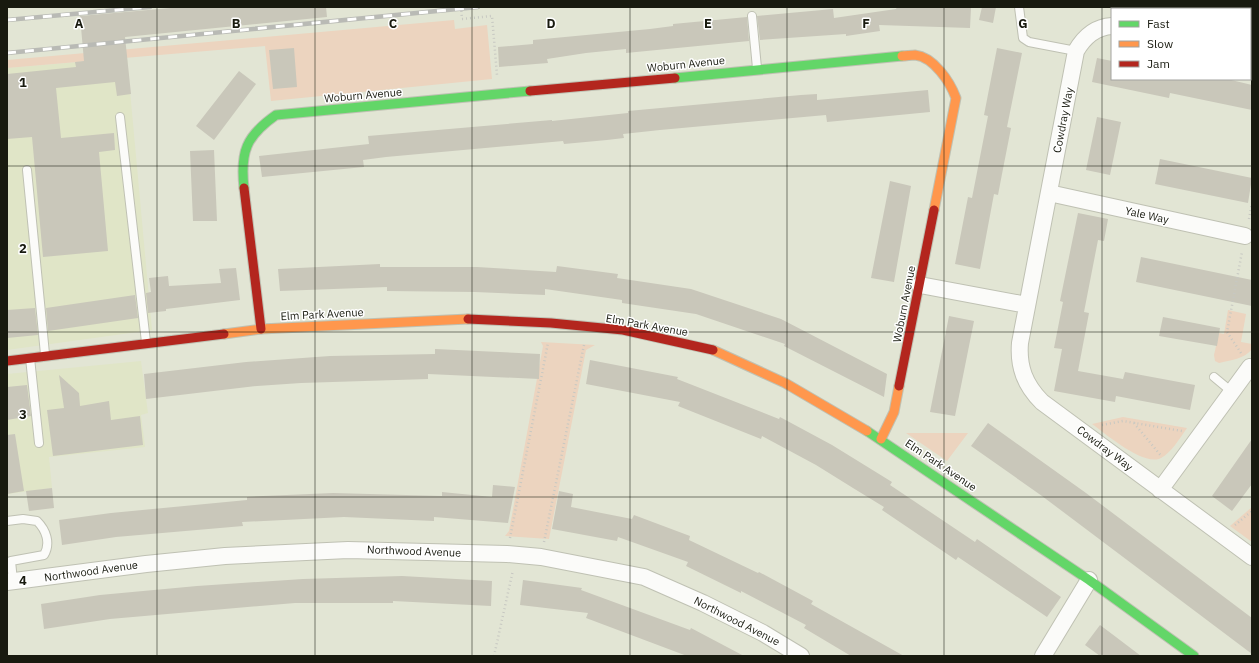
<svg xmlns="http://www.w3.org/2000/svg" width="1259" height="663" font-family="'IBM Plex Sans',sans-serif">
	<rect width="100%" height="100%" fill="#e2e5d4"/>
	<!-- built -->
	<path fill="#e0e5c7" d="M127,58l25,272 -145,20v-282z
		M141,361l7,52 -7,2 4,32 -96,10 3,31 -45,6v-120z"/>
	<!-- green -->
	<path fill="#ecd4bf" d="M454,20l1,9 32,-4 5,54 -221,22 -6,-55 -258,22v-8z
		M1228,310l18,4 -5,28 11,2v5c-7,10 -22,11 -33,14l-4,-2 -1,-6 5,-22 5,1z
		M541,342l54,3 -9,5 -37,189 -44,-3 4,-5 34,-185z
		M1123,417l64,11c-7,10 -16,25 -26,30 -17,9 -55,-24 -69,-34z
		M906,433h62l-21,28z
		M1252,507v35l-22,-16z"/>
	<!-- building -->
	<path fill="#c9c7ba" d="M182,7h144l1,10 -202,20 6,57 -14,2 -2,-14 -59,6 5,50 53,-5 1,17 -16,2 9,99 -65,6 -11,-120 -25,2v-65l69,-7 -1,-5 9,-1 -4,-45z
		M897,7l74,1 -1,20 -91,-3 1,6 -34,5v-2l-86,6 -3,-24 76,-7 1,9 62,-9z
		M982,7h14l-3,16 -14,-3z
		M747,17l2,24 -123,12v-4l-40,4 -39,6 1,4 -49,4 -1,-20 35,-3v-4l117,-11 23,-3v-2z
		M294,48l3,39 -24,2 -4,-39z
		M997,48l25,5 -15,74 4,1 -9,46 -4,21 -4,-1 -14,75 -25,-5 13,-67 4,1 16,-82 -4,-1z
		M1097,58l15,3v18h115l25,6v25l-82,-17 -1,5 -77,-16z
		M239,71l17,13 -42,56 -18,-14z
		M928,90l2,22 -103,10 -1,-7 -166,15 -37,4 1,4 -17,2 -43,4 -1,-3 -177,16 -23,3 1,7 -102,10 -3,-21 110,-12 -1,-8 184,-16v1l76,-8v-2l173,-16 16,-1v6z
		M1097,117l24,5 -11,53 -24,-5z
		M214,150l3,71h-24l-3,-70z
		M1160,159l92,19 -4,25 -93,-19z
		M890,181l21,5 -17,96 -23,-4z
		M1078,213l30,6 -4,22 -6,-1 -14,72 5,1 -11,58 45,8 2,-7 70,13 -5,25 -74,-14 -1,6 -61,-11 8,-42 -8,-1 9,-46 -3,-1z
		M1141,257l111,23v26l-116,-24z
		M380,264v3h97l79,5 1,-6 61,8 -1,4 74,11 90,30 106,55 -3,23 -100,-51 1,-2 -89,-30 -74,-11v-3l-77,-11v6l-70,-3 -88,-1v-4l-107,4 -2,-22z
		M236,268l4,32 -74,9v2l-18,2 -2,-20 5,-1 -2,-14 19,-2 1,10 52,-3 -2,-14z
		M135,295l3,23 -90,13 -2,-23z
		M35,308l3,27 -31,3v-28z
		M949,316l25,5 -19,95 -25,-4z
		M1163,317l57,11 -3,18 -58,-10z
		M435,349l105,5 -1,25 -111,-5v5l-127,4 -44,3 -111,13 -2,-25 102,-12 84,-6 105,-2z
		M590,360l88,17 -1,2 102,40 1,-2 52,28 60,37 -2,3 85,57 2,-3 84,58 -14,20 -89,-60 -2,3 -74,-50 2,-3 -31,-19 -37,-23 -54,-29 -1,3 -83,-33 2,-4 -94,-18z
		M59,375l20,18 1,13 29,-5 2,19 29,-4 3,29 -90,11 -6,-46 17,-2z
		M27,385l4,31 -24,4v-33z
		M988,423l98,70 166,125v36l-210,-158 -71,-50z
		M15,434l9,57 -17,3v-59z
		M1252,439v45l-20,27 -20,-15z
		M493,485l22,2 -7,36 -74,-6v4l-90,-4 -80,4 -22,1 1,4 -127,11 -54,8 -3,-25 52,-7 136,-13v-3l16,-1 70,-3 109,3v-4l50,5z
		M52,488l2,20 -25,3 -3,-20z
		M559,491l14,3 -2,13 61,12 2,-4 56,21 -1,4 69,33 1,-1 54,29 -2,3 93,52h-53l-47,-28 2,-3 -65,-34v2l-55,-27 2,-4 -70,-25 -1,4 -65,-12z
		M402,576l90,5 -1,25 -98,-5v2h-98l-185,16 -66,10 -3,-25 59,-9 97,-9 106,-7z
		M523,580l59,8 -1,2 109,40 1,-2 53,28h-57l-101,-38 2,-5 -68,-8z
		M1100,625l12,9 29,22h-41l-15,-11z"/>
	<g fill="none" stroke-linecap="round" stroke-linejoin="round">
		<defs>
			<path id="lane" d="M1019,7l4,31 6,4 47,9
				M752,16l5,52
				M120,117l26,225
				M27,170l18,184
				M30,358l9,85
				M1214,377l18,15
				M7,521l16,-2 14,2c9,9 14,22 7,34l-33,6 2,20"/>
			<path id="street" d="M1112,26c-17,1 -28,11 -36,25l-56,292c-2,24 5,42 22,59l210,155
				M1250,54l2,1
				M1049,193l196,43
				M920,285l107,20
				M1160,490l90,-123
				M7,582l139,-18 79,-8 123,-6 159,4 34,3 103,20 59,26 60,30 38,23
				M1043,656l46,-76"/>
			<path id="fast" d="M675,78l227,-22
				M244,188c-4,-36 2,-52 32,-73l254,-24
				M867,431l222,149 105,76"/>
			<path id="slow" d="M902,56c4,0 9,-1 13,-1 19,2 35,27 41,43l-22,112
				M224,334l37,-5 207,-10
				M713,350l72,33 82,48
				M881,439l13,-27 5,-26"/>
			<path id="jam" d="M530,91l145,-13
				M244,188l17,141
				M468,319l83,4 72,7 90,20
				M7,361l217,-27
				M899,386l35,-176"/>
		</defs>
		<!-- lane casing -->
		<use href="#lane" stroke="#bfc1b3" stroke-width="10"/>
		<!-- street casing -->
		<use href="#street" stroke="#bfc1b3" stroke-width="18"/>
		<!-- fast casing -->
		<use href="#fast" stroke="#bfc1b3" stroke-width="11"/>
		<!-- slow casing -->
		<use href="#slow" stroke="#bfc1b3" stroke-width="11"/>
		<!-- jam casing -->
		<use href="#jam" stroke="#bfc1b3" stroke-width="11"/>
		<!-- path -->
		<path stroke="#c7c8c2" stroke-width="2.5" stroke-dasharray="1 3" stroke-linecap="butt" d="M1228,7v2
			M462,19l30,-3 5,59
			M1249,219l3,-16
			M1241,353l-14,-21 15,-80
			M1134,423l28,34
			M1102,425l21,-4 59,10
			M1235,525l17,-14
			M510,538l38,-195
			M544,542l40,-197
			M494,656l19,-86"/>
		<!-- lane -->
		<use href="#lane" stroke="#fbfbf9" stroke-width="8"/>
		<!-- street -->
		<use href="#street" stroke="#fbfbf9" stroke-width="16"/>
		<!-- fast -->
		<use href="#fast" stroke="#63d668" stroke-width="9"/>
		<!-- slow -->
		<use href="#slow" stroke="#ff974d" stroke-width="9"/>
		<!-- jam -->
		<use href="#jam" stroke="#b3261e" stroke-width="9"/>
		<defs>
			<path id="rail" d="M7,20l143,-13
				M7,53l471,-46"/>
		</defs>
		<!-- rail casing -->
		<use href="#rail" stroke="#b9bab5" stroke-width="4.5"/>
		<!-- rail -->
		<use href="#rail" stroke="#fff" stroke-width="3" stroke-dasharray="9" stroke-linecap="butt"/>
		<!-- path-bridge -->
		<path stroke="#c7c8c2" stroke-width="2.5" stroke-dasharray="1 3" stroke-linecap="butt" d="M461,7l1,12"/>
	</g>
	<!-- grid -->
	<path fill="none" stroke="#181a0f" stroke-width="1" stroke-opacity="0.55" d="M157,7v649M315,7v649M472,7v649M630,7v649M787,7v649M944,7v649M1102,7v649M7,166h1245M7,332h1245M7,497h1245"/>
	<g text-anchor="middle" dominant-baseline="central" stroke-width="3" stroke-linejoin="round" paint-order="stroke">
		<!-- street labels -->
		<g font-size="11" fill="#181a0f" stroke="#fff">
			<text transform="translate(686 64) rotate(-6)">Woburn Avenue</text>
			<text transform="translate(363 95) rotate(-5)">Woburn Avenue</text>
			<text transform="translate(1063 120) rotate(-79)">Cowdray Way</text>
			<text transform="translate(1147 215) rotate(12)">Yale Way</text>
			<text transform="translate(904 304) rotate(-79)">Woburn Avenue</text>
			<text transform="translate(322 314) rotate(-3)">Elm Park Avenue</text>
			<text transform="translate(647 325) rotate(10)">Elm Park Avenue</text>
			<text transform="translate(1105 448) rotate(37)">Cowdray Way</text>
			<text transform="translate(941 465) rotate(34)">Elm Park Avenue</text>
			<text transform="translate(414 551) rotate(2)">Northwood Avenue</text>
			<text transform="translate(91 571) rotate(-8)">Northwood Avenue</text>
			<text transform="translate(737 621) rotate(27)">Northwood Avenue</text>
		</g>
	</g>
	<g font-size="13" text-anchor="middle" font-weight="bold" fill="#181a0f" stroke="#fff" stroke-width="3" stroke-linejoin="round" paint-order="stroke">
		<text x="79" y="28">A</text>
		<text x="236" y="28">B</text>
		<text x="393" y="28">C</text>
		<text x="551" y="28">D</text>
		<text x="708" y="28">E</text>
		<text x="866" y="28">F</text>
		<text x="1023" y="28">G</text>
		<text x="23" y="87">1</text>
		<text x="23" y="253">2</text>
		<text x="23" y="419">3</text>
		<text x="23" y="585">4</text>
	</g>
	<!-- border -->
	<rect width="1259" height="663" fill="none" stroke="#181a0f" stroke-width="16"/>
	<!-- legend -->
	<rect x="1111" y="8" width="140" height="72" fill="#ffffff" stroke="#a3a39f"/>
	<rect x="1119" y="21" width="20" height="6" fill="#63d668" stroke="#a3a39f"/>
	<text x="1147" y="28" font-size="12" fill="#181a0f">Fast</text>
	<rect x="1119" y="41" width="20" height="6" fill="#ff974d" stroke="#a3a39f"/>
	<text x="1147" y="48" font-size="12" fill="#181a0f">Slow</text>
	<rect x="1119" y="61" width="20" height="6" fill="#b3261e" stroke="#a3a39f"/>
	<text x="1147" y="68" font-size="12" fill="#181a0f">Jam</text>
</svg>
